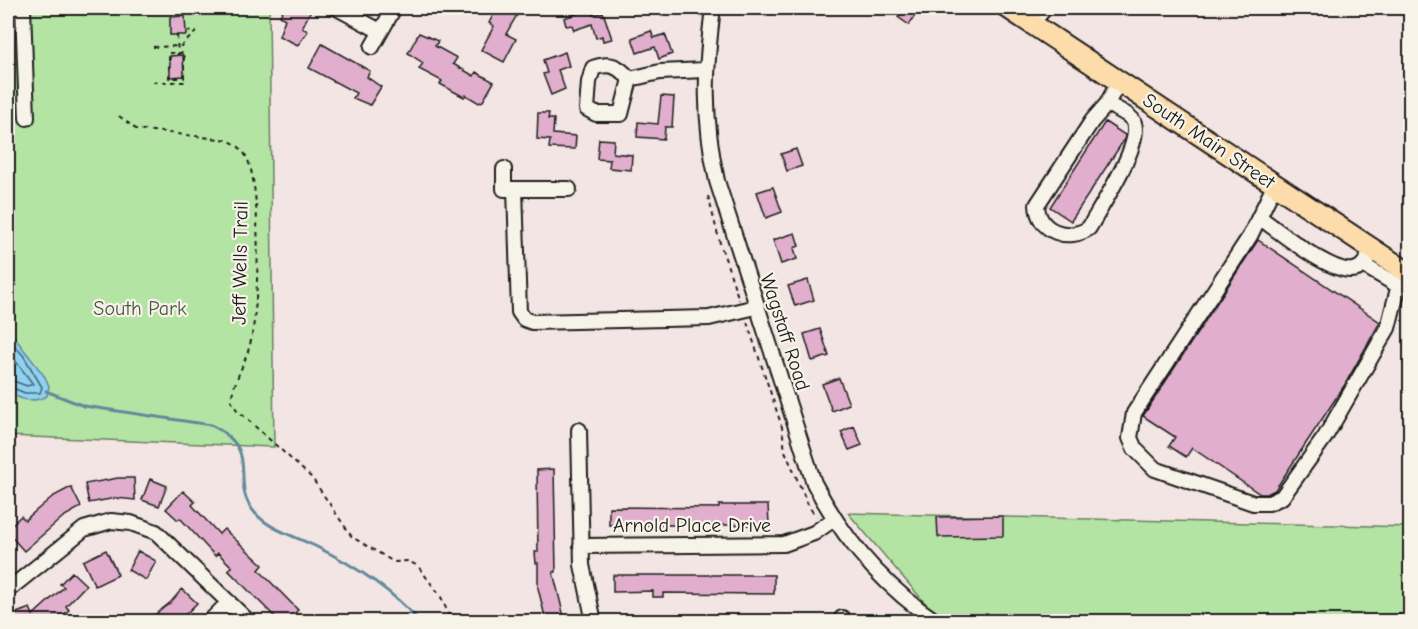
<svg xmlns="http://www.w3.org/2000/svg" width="1418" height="629" font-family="'Comic Neue',sans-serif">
	<rect width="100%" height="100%" fill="#f3e5e3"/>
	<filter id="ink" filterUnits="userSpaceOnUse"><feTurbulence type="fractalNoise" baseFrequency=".0167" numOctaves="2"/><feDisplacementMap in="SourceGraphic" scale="12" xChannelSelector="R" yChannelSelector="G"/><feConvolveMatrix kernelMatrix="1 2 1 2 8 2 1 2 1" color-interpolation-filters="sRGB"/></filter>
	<g filter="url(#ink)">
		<!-- green -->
		<path fill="#b3e4a4" stroke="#688060" stroke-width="1.5" d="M8,8h261l5,439 -266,-11z
			M848,513l562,14v94h-465l-8,-4z"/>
		<!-- water -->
		<path fill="#8ed1f0" stroke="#60899b" stroke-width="1.5" d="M8,329l37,48 4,9 -2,10c-13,7 -30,5 -39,-7z"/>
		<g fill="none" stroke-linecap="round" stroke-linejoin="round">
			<!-- shore -->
			<path stroke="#4a6471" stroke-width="1.5" d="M8,339l15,16 19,32 -2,6h-15l-17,-7
				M8,351l25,33 -6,2 -19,-7"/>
			<!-- stream -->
			<path stroke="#60899b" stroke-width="3" d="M46,391l38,15 127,19c54,27 16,56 44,88 15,17 40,23 60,33 39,19 76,43 105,76"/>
		</g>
		<!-- building -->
		<path fill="#e1afcd" stroke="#1c1c1c" stroke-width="1.5" d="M284,8h28l-10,20 6,3 -10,14 -19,-9 6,-17 -5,-3z
			M497,8h24l-15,26 10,5 -12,23 -23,-12 13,-24 -5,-3z
			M904,8h16l-11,17 -11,-8z
			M591,9l2,6 10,-3 9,27 -9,2 -1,-5 -6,2 -4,-14 -18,6 -2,-5 -6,1 -2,-8z
			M185,16l1,19h-16v-18z
			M651,31l3,7 11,-4 7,20 -13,5 -4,-12 -18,6 -5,-15z
			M419,33l19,8 -3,5 22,12 -4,6 21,12 2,-4 18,10 -11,19 -4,2 -13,-8 -2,2 -24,-13 2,-3 -23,-12 4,-6 -15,-10z
			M322,44l48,27 -3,6 14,10 -11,18 -17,-7 3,-5 -47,-25z
			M565,52l4,14 -11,4 7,19 -14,6 -8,-21 4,-1 -4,-13z
			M183,55l1,21 -14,1v-21z
			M661,96l13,1 -2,30h-7l-1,12 -27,-2 1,-15 20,2z
			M538,113h11l-1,6h6l-1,15 23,2 -1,13 -26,-1 1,-8 -13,-1z
			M1105,122l20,13 -1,5 -53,81 -21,-14z
			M599,139l15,1 -1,13 19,2 -1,15 -22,-2 1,-8 -13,-1z
			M796,149l6,17 -15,5 -6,-17z
			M773,187l9,25 -16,6 -9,-26z
			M795,233l4,13 -5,2 3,11 -16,5 -8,-24z
			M1258,240l122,82 -36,64 -69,104 -8,4h-7l-68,-46 -6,9 -17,-11 6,-9 -32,-21z
			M808,280l6,20 -19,6 -7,-20z
			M820,329l9,27 -17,5 -8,-27z
			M839,378l10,26 -17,7 -10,-27z
			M854,426l8,19 -13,5 -8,-18z
			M554,469l2,103h-3l12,49h-19l-8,-33v-25h-2l-1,-11h3l-1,-82z
			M118,478h16l1,22 -19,-2 -27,5 -4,-19z
			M150,479l17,7 -8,20 -17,-6z
			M71,487l10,20 -18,10 -39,34 -16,-18v-5l13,-12 4,4 27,-23z
			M183,491l12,11 -3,3 27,29 5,-5 39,36 -4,5 39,40 -3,3 9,8h-25l-51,-51 4,-3 -14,-14 -3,3 -35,-38 -2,2 -12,-11z
			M719,505h49l1,20h-160v-18l110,1z
			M1003,516v20l-65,1 -1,-20z
			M106,550l12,25 -23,11 -12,-25z
			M138,551l18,10 -10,19 -18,-10z
			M72,572l14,13 -20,21 3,4 -12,11h-40l-3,-7 16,-6 3,7 31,-28 -4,-3z
			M613,575h161v19l-111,-1v4h-10v-6l-40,1z
			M182,589l15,14 -18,18h-32l24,-19z"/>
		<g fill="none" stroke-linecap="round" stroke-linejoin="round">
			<defs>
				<path id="minor" d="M23,8l4,110
					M337,8l43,23
					M450,8h10
					M713,8c-8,64 -10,109 4,173l97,302c29,56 69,103 123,139
					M1032,23l13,-15
					M372,47l22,-39
					M630,79l-9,35h-25l-9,-5 2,-27 4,-14c18,-6 25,-2 37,11l30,-7 45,-2
					M1107,104c7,4 25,11 27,19 8,22 -33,83 -45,105 -20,14 -51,4 -52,-23l55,-84 15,-17 12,-23
					M504,169v20h11
					M1275,184l-25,52 -116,177 -4,25 5,11 20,20 98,34h16l13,-6 43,-60 63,-109 15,-59
					M569,189h-54l4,123 5,7 8,3 177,-4 47,-11
					M1259,217c19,13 79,64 100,51 7,-4 10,-13 14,-19
					M1363,265l34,20
					M579,430l3,135 12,57
					M581,546l203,-2 30,-11 20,-14
					M8,590l76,-61 27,-8 20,2 25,9 93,90
					M842,618l1,4
					M209,622l20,-20"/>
				<path id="highway" d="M1008,8l402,266"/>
			</defs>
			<!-- minor casing -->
			<use href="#minor" stroke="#1c1c1c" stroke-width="18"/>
			<!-- highway casing -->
			<use href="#highway" stroke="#1c1c1c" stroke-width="24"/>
			<!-- path -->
			<path stroke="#1c1c1c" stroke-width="2" stroke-dasharray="4.5 4.5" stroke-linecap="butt" d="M128,11l2,-3
				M65,12v-4
				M186,31l7,1
				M177,35l1,21
				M153,47l28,-1 16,-15
				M169,53h15v25h-15z
				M153,82h33
				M119,116l17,13 92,11c9,5 14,8 19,18 15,32 12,146 4,182 -4,21 -17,39 -20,61l6,9 75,68 40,59 42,25 14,-1 10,5 23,31 11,25
				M708,196l12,47 19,57
				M747,322l35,105 3,24 24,56 7,9
				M1371,622l19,-7 20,-1"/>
			<!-- minor -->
			<use href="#minor" stroke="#f7f3e8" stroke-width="14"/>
			<!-- highway -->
			<use href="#highway" stroke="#fddcac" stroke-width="20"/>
		</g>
	</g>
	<g text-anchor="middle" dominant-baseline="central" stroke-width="4.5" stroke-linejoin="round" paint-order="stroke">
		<!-- street labels -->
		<g font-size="20" fill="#1c1c1c" stroke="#f7f3e8">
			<text transform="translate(1209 141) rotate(34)">South Main Street</text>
			<text transform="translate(240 263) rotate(-89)">Jeff Wells Trail</text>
			<text transform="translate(785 332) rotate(72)">Wagstaff Road</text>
			<text x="692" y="525">Arnold Place Drive</text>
		</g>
		<!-- park labels -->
		<g font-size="20" fill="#495845" stroke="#f7f3e8">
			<text x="140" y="308">South Park</text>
		</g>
	</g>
	<!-- margin -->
	<rect width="1418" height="629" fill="none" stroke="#f7f3e8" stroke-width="30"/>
	<rect x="15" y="15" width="1388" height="599" fill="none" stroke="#1c1c1c" stroke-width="2" filter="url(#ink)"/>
</svg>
